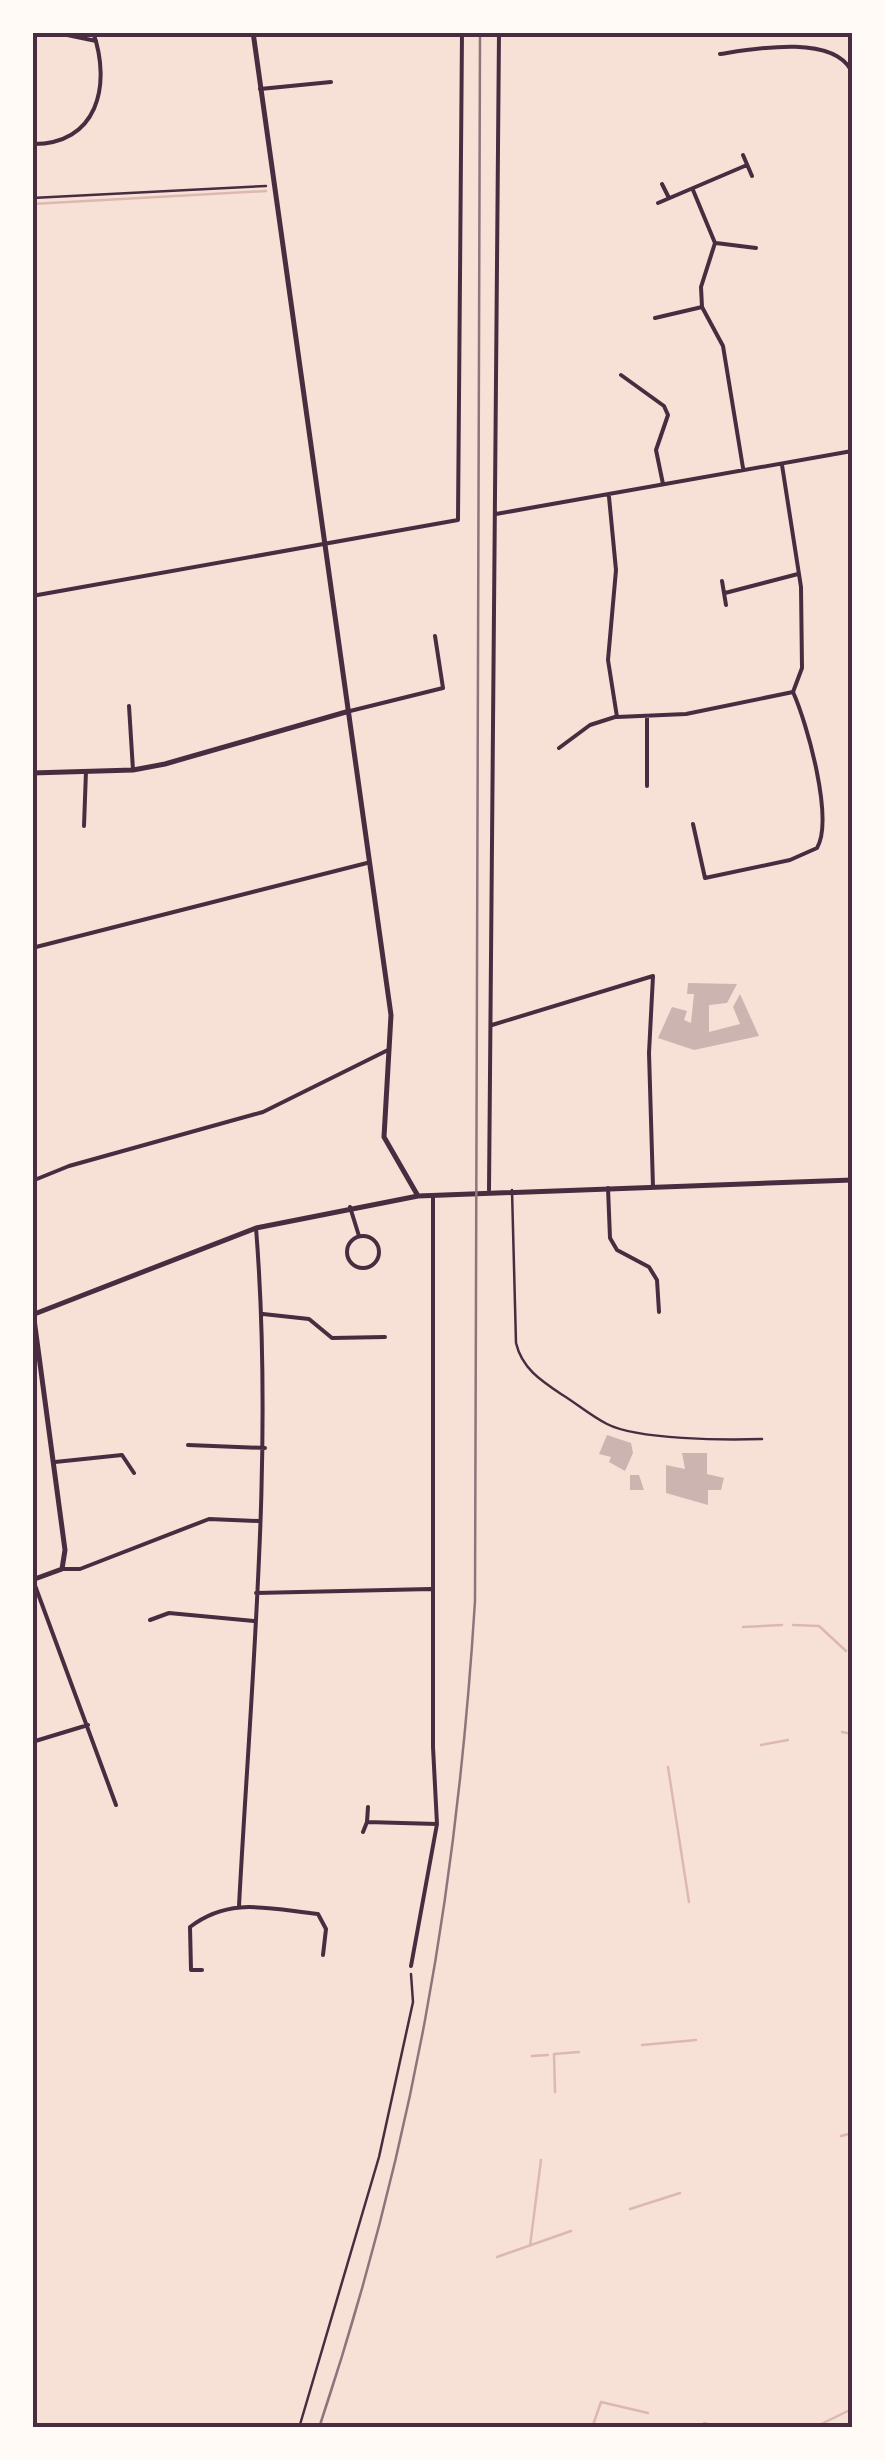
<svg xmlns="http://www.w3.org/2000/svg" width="885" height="2460" font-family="'Space Grotesk',sans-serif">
	<rect width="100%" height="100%" fill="#f7e1d7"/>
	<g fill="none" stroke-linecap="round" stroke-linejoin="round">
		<!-- stream -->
		<path stroke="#dcb8b0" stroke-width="2.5" d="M32,204l234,-13
			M793,1625l26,1 27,25
			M743,1627l39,-2
			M842,1732l10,2
			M761,1745l27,-5
			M668,1767l21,135
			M642,2045l54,-5
			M532,2056l16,-1
			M555,2092l-1,-38 25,-2
			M841,2136l11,-3
			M630,2209l50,-16
			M530,2246l11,-86
			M497,2257l74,-26
			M704,2423l19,5
			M592,2428l9,-26 47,11
			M813,2428l39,-19"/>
	</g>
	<!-- building -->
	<path fill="#ccb4b1" d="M688,983l49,1 -10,19 -18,2v27l31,-8 -7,-17 7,-13 19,42 -65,14 -36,-12 14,-31 15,4 -3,9 7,3 3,-29h-7z
		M607,1435l24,8 2,10 -8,18 -16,-9 2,-5 -12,-3z
		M682,1453h25v21l17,4 -3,12h-13v15l-42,-12v-28l19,4z
		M630,1475h9l5,15h-14z"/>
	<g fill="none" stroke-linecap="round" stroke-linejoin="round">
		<!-- path -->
		<path stroke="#4a2c40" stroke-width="2.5" d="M32,198l234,-12
			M299,2428l80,-271 34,-155 -2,-28"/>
		<!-- service -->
		<path stroke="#4a2c40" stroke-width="2.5" d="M512,1190l4,153c6,25 24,37 45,51 15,9 30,22 46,30 31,16 118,16 155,15"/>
		<!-- minor -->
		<path stroke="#4a2c40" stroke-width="4" d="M53,32l43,9
			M720,54c33,-5 111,-20 131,16
			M852,66v32
			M260,89l71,-7
			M32,144c65,1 80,-58 61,-112
			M743,155l9,21
			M662,184l7,14
			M693,190l22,53 -14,44 1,20 21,39 20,122
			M658,203l89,-38
			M716,243l40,5
			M655,318l47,-11
			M621,375l43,31 4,9 -12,35 7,34
			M609,497l7,73 -8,90 9,57 69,-3 107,-22 9,-24 -1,-81 -19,-122
			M496,514l356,-63
			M722,581l4,24
			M725,593l73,-19
			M32,596l426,-76 4,-488
			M129,706l4,64
			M346,712l97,-24 -8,-52
			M647,717v69
			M559,748l31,-23 25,-8
			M693,824l12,54 85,-18 27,-12c17,-29 -10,-125 -24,-156
			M84,826l2,-55
			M32,948l335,-85
			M492,1025l161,-49 -4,77 4,134
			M32,1181l37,-15 194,-54 125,-62
			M608,1188l2,50 7,12 32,17 8,13 2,32
			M489,1190l10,-1158
			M350,1207l9,29
			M347 1252a16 16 0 1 1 32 0a16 16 0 1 1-32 0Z
			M263,1314l46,5 23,19 53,-1
			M188,1445l77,3
			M55,1462l67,-7 12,18
			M62,1569h18l129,-50 49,2
			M33,1580l83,225
			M256,1593l175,-4
			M150,1620l19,-7 85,8
			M32,1742l56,-17
			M368,1807l-1,15 70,2
			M363,1832l4,-10
			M239,1906c12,-226 35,-453 17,-678
			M411,1966l26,-142 -4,-77v-552
			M202,1970h-11l-1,-43c40,-31 80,-18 128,-13l8,15 -3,26"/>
		<!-- tertiary -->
		<path stroke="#4a2c40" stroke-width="5" d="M253,32l138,983 -7,122 34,59
			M32,773l101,-3 32,-6 181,-52
			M32,1304l33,246 -3,19 -30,11
			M37,1313l219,-85 162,-32 434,-16"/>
		<!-- rail -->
		<path stroke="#8f747c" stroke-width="2.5" d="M319,2428c93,-279 138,-535 156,-827l5,-1569"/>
	</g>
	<!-- border -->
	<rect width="885" height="2460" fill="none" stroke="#fffaf5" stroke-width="70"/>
	<rect x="35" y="35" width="815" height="2390" fill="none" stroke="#4a2c40" stroke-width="4"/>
</svg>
